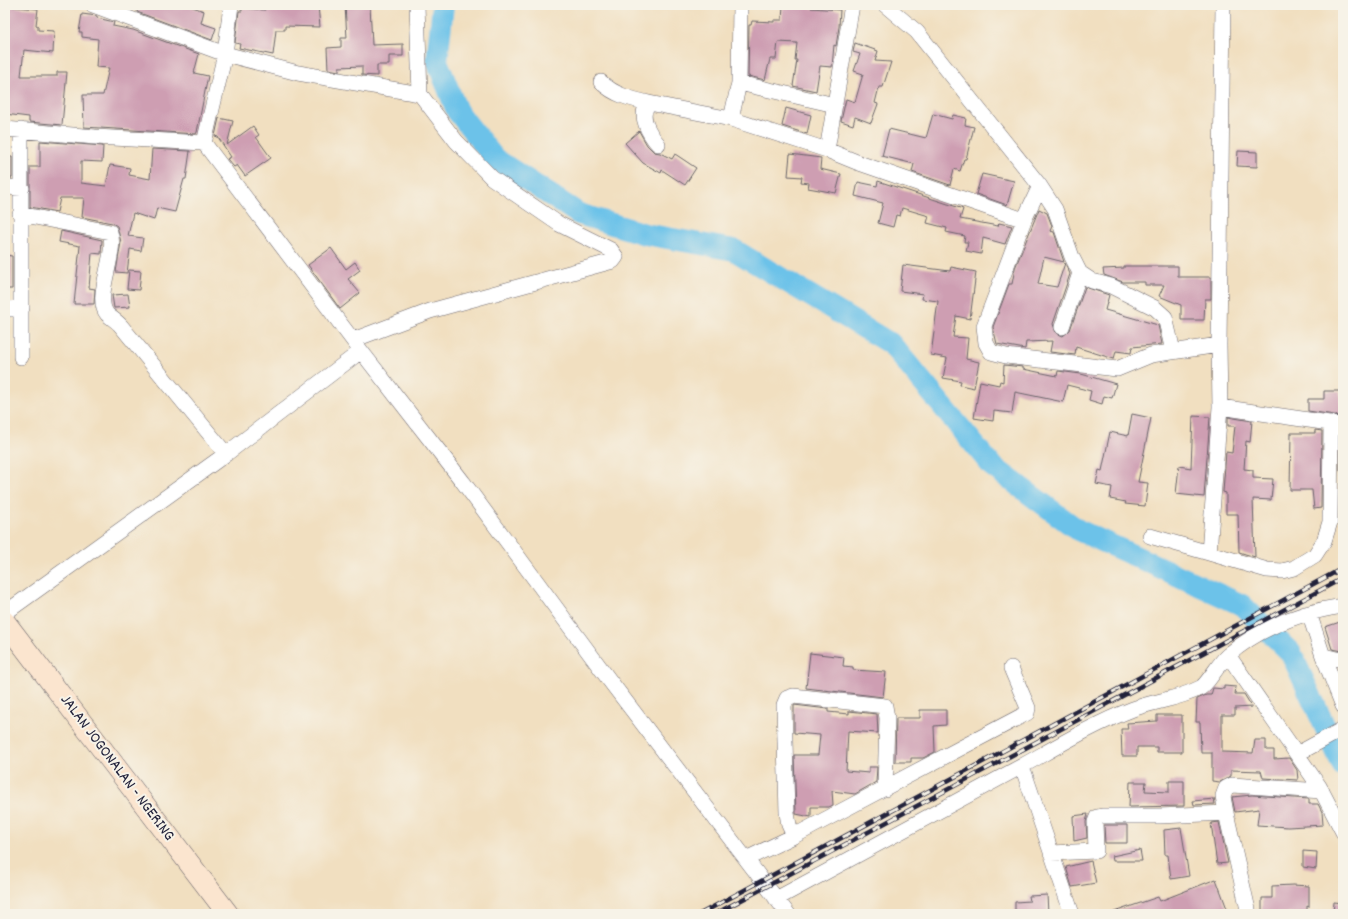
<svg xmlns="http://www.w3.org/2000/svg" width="1348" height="919" font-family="Dekko,sans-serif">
	<rect width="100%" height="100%" fill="#f7f3e8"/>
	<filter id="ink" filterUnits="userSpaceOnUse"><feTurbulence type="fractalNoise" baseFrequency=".025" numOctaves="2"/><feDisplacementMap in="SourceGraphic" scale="8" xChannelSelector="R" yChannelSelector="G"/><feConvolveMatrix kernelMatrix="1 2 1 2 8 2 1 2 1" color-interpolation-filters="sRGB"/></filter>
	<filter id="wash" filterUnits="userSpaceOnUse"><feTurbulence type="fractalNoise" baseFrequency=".012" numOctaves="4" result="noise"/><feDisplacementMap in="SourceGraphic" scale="16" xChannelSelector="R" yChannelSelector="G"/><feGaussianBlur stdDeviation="0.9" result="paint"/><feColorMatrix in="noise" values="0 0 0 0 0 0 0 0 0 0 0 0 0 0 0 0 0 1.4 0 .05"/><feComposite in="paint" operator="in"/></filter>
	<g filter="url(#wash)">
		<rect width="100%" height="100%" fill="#f1dfc0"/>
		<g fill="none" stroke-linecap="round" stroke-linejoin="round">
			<!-- river -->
			<path stroke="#6cc2e9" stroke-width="22" d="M443,5l-6,56 20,50 38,48 84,55 66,20 89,16 157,94 101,122 86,64 164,75 49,48 52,113"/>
		</g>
		<g id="blocks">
			<!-- building -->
			<path fill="#ce9eb2" d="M139,5l24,2v-2h24l17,6 -3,12 15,5 -4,12 -75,-28z
				M265,5h53l2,22 -35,-1v4h-9l-3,25 -34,-7 1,-4 -5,-1 4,-32h3v-3l23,2z
				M345,5h25l2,40 31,-1v12h-14v9h-12v11l-15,-1v-9l-23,1v4l-11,-2 -1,-21 14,-1v-9h6z
				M783,5h28v3l29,2 -1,17 -3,19 -2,-1 -2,22 -12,-1 -4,25 -23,-5 4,-26h-2l2,-17 -19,-1 -2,17h-6l-5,21 -17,-4 1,-51h2l1,-4 22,1v-2h8z
				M5,6l33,3 -2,16 2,1v4l16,1 -1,22 -29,-3 -3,26h36v-4h10l-5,53 -33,-3v-5l-24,-3z
				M82,14l15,2v2l17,4 -1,4 20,4 66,24 -5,19 14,3 -11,56 -1,2 -112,-7 -1,-32h20l6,-27 -13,-1 2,-28 -16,-2v-5h-3z
				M855,43l23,8 -3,10 16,1 -8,25h-4l-4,16 3,1 -7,19 -16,-6 -2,8 -12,-4 5,-22 9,3 8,-28 -9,-3 6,-17 -7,-2z
				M786,108l25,7 -4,19 -25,-8z
				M933,114l19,5 1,-4 13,3 -1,7 9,2 -8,32h-2l-4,12 -6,-2 -4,16 -38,-13 2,-8 -32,-8 7,-27 37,9z
				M219,118l14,3 -6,24 26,-19 6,9 -3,2 15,21 -26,18 -8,-11 -3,2 -7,-8 4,-2 -13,-20 -3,-1z
				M639,131l8,14 7,7 6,1 12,6 3,-5 21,14 -11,17 -23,-15 -1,3 -18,-10 -18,-20z
				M40,141l63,5 -1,16 -21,-1v22l25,3 4,-21 20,3 -1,7 21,4 2,-30 38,2 -4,28h-2l-9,33 -18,-4 -3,12 -21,-7 -5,23 15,2 -2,13 -11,-2 -3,24 -11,-1 5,-30 -4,-16 -5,-3 -30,-6 2,-19h-24l-3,14 -27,-5v-40h10z
				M1238,151l19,1v15l-20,-1z
				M790,154l31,4 -1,11 21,5 -5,19 -28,-5 1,-5 -8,-1 1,-5 -14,-1z
				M5,157h7v21h-7z
				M982,174l32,7 -7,24 -31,-11z
				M878,181l85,28 -3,10 38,7 1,-3 13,3 -7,18 -22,-6 -2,16 -15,-3 2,-9h-4l1,-6 -19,-4 1,-4 -20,-5 2,-7 -27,-8 -2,8 -4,-1 -3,12 -15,-4 5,-20 -28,-7 3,-14 19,4z
				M1039,209l8,4 5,13 -2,5 4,1 10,30 -20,-5 -6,27 19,3 8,-24 5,11 -17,50 3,9 7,3 7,-6 15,-43 24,8 -4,15 53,15 4,19 -30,3 -1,6 -15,-2 -2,8 -38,-12 -1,8 -25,-3 2,-11 -26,1 -1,7 -28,-5 -4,-17 16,-43h3l3,-16z
				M61,231l41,9 -1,14 -9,-1 -3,35 6,1 -1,15h-20l6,-58 -21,-4z
				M331,248l15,21 9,-7 5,8 -12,9 12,14 -20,16 -32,-44z
				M5,255l7,1v33h-7z
				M903,265l47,6 1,-4 25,5 -6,47 -14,-3 -3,21 15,1 -2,21 13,3 -5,26 -14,-3 1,-4 -18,-3 4,-20 -16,-3 7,-54 -16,-2 1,-5 -23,-3z
				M1124,266h54v11h33v22h-6l-1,21h-23v-15l-22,-9 5,-11h-19v-3h-22l-19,-7 -1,-6 21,-1z
				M129,270l12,1 -2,19 -12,-1z
				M128,294l2,13 -16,1 -2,-13z
				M1004,365l19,2v2l34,7 1,-5 23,3 35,10 -4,14 -8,-2 -2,8 -13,-4 2,-9 -24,-6 -4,17 -48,-10 -3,21 -18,-2 -1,10 -19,-3 6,-37 19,4 1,-4 3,1z
				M1324,391h16l1,25 -33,-5v-12h16z
				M1132,414l19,4 -13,64 10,1 -3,23 -20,-2 1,-2 -16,-3 2,-12 -16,-3 3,-14 3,1 8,-39 18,4z
				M1193,416l17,1 -6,80 -28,-3 3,-28 12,2z
				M1228,417l24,4 -2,21 -4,-1 -2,28 9,1v8l20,1 -2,21 -18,-1 2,58 -16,-5 -1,-38h-12v-21l-3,-1 3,-40 6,1 3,-27h-7z
				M1315,430l7,1 -1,77 -7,1 -2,-19h-22l1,-57h24z
				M1340,434h3v37h-3z
				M1343,621v30l-11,-2 -7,-22z
				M810,653l34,4 -1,9 10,1v3l33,2 -3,25 -77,-9z
				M1224,686l12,1 -1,7h9l8,13 -17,1v7h-13v37l31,1 2,-13h11v10h8v9l15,-1 8,12 1,10 -35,-2 -2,-7 -30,-1v6l-11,6 -8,-1v-28h-11l-1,-31h-4l1,-23 9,-4h5l2,-7 11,1z
				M794,705l34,4v3l21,2v-3l28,3 1,19 -30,-2 -2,40 23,2v-6h8l-1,15 -21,12 -23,-3 1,14 -4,2h-18v10l-15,-3 -2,-59h24l2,-20 -26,-2z
				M920,710h26v15l-12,1 1,26 -12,6h-12v4h-16l1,-44h24z
				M1157,715h25v37h-25v-5h-20v9h-15l-1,-27h7l-1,-6 30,-2z
				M1169,781h15v25l-55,1 1,-25h16l-1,9 24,1z
				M1252,795l57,4v5h9l4,8 1,13 -35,2 -31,-2 2,-16 -24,3 -3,-15z
				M1214,799l1,5 -21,1 -1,-4z
				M1088,814l-2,8 1,16 -13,3 -1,-25z
				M1219,822l9,41 -11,1 -6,-41z
				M1104,825h23v18h-22z
				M1181,828l8,48 -18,3 -3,-24h-3l-1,-25z
				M1140,850l2,11h-29l-1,-5z
				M1303,851l14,1 -1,17 -13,-2z
				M1091,861l5,22 -24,4 -6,-20z
				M1216,879l13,35h-115v-2l44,-15 2,4z
				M1293,885l16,1v21l-2,-1v8l-45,-1v-15h10v-12z
				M1047,895l1,18 -33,1v-12l15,-1 -1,-5z
				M1334,902l9,1v11h-10z"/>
		</g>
	</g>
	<g filter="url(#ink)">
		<use href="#blocks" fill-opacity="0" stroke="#6a646a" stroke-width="1"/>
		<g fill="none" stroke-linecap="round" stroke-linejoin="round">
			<defs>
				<path id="minor" d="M93,5l132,49 -21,89
					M231,5l-6,49 73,19 122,21 -3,-89
					M852,5l-25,145 32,13 165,57
					M885,5l32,27 123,154 15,23 17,48 8,16 12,8 19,5 44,22 10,9 8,34
					M601,82c13,13 30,17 48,21
					M739,83l96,22
					M731,119l96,31
					M5,129l90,8 109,6
					M21,130v227
					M204,143l157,208 102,131 147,199 178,233
					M658,144c-8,-9 -21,-29 -9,-41l82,16 8,-36 1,-78
					M1040,186l-16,34 -40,106 2,17 5,9 15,4 111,13 34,-14 68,-10
					M5,187l17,1
					M20,214l90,18c8,22 -17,65 -3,82 4,4 10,7 14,12l105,128
					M5,309l17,-1
					M1062,327l18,-54
					M353,340l77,-29 183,-50 3,-4 -5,-7 -52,-26 -67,-46 -36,-37 -36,-47
					M1220,407l123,18
					M1150,536l59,17 11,-146 -1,-62 4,-340
					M1209,553l58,17 15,1 12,-3 21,-13 9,-14 6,-19 1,-99
					M5,613l221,-159 135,-103
					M1309,613l14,43 20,50
					M1228,655l91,131 24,46
					M1323,656l20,4
					M1297,754l46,-25
					M794,836l-5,-11 -2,-12 -3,-108 3,-7 6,-2 92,10 2,12 -2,71
					M1051,853l45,-2 -1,-29 2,-5 5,-1h58l66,-3
					M746,859l48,-23 233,-123 1,-5 -17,-40
					M776,899l246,-133
					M1072,914l-50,-148c36,-20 72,-42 111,-57 22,-8 46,-10 67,-21 7,-3 19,-25 27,-32 32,-28 74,-44 116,-50
					M1249,914l-23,-101 -3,-17 3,-8 6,-3 90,6"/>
				<path id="secondary" d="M5,622l223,292"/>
			</defs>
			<!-- minor casing -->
			<use href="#minor" stroke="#6a646a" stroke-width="16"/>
			<!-- secondary casing -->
			<use href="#secondary" stroke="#6a646a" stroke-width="22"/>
			<!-- minor -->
			<use href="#minor" stroke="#fff" stroke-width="15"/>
			<!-- secondary -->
			<use href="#secondary" stroke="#fbe5cf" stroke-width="21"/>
			<defs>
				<path id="rail" d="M700,914l643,-346
					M715,914l628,-336"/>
			</defs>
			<!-- rail casing -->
			<use href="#rail" stroke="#22223b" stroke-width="4.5"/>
			<!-- rail -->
			<use href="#rail" stroke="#f7f3e8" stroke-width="3" stroke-dasharray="9" stroke-linecap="butt"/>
		</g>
	</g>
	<g text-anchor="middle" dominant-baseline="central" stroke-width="4" stroke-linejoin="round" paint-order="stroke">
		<!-- street labels -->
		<g font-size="16" fill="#22223b" stroke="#f7f3e8">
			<text transform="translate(117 768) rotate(53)">JALAN JOGONALAN - NGERING</text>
		</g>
	</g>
	<!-- margin -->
	<rect width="1348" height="919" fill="none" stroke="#f7f3e8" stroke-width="20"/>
</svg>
